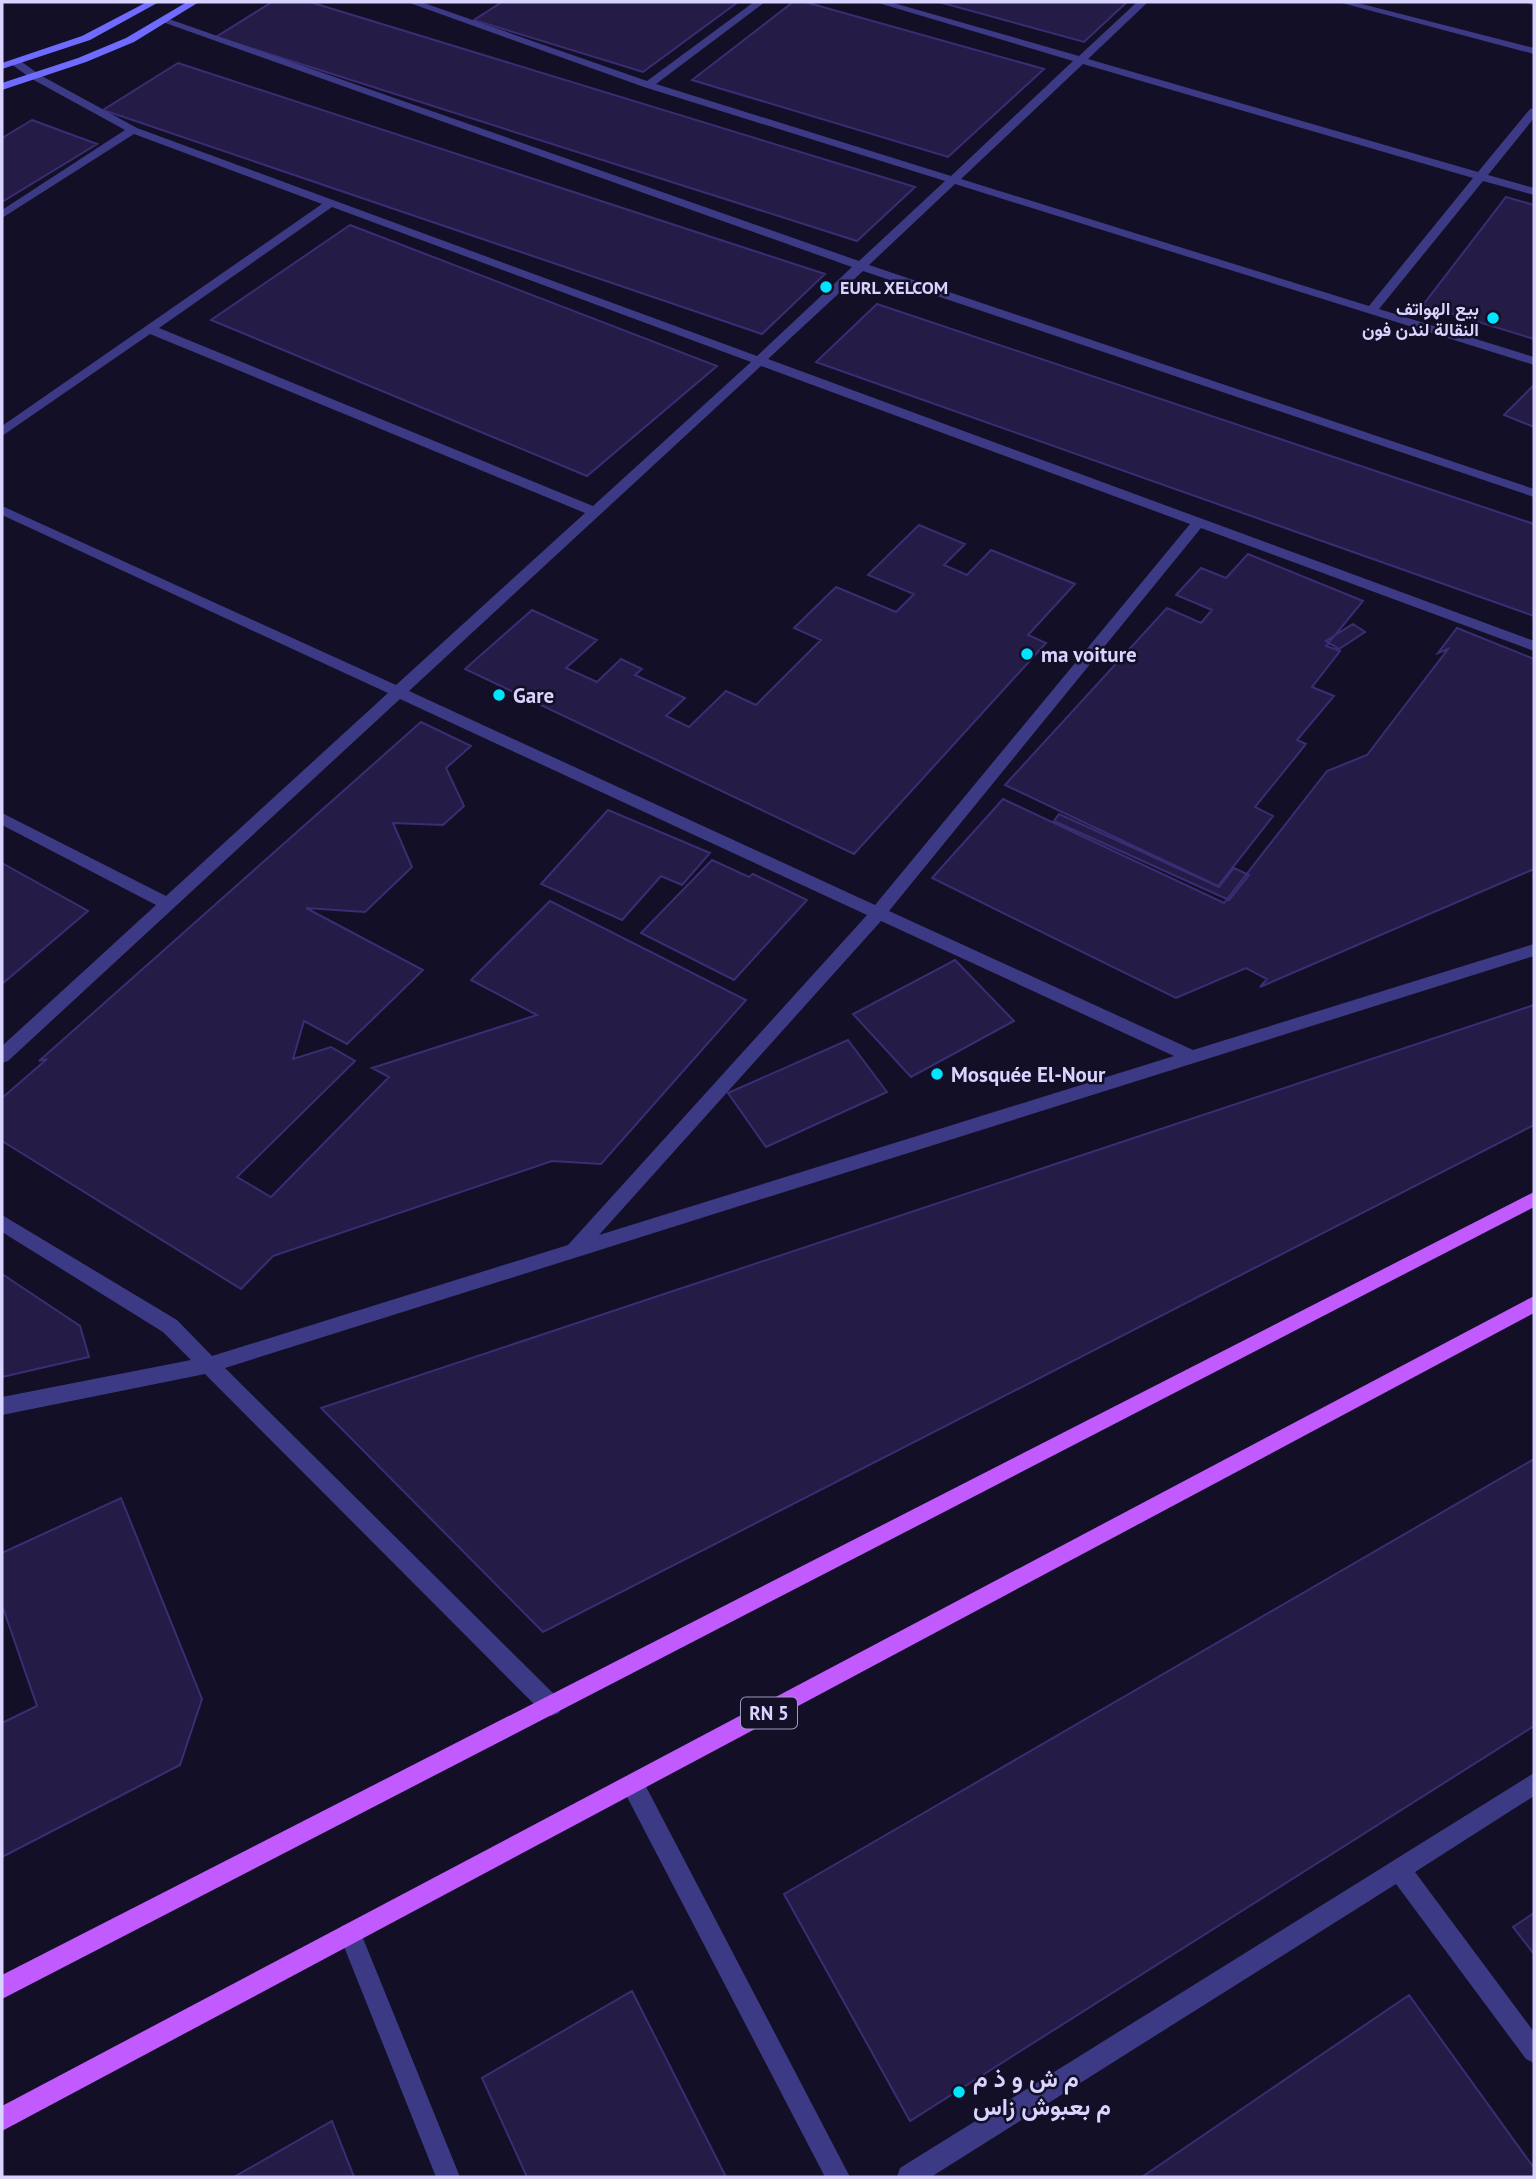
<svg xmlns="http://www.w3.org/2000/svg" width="1536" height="2179" font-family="'PT Sans',Vazirmatn,sans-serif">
	<rect width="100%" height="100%" fill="#130f26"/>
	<!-- building -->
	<path fill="#241b47" stroke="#3b2d73" stroke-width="2" d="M272,2h38l605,185 -58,54 -641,-204z
		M502,2h236l-95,70 -169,-52z
		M793,2h12l239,67 -96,88 -256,-77z
		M939,2h188l-43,40z
		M178,63l647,211 -63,60 -659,-224z
		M32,120l65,24 -95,58v-64z
		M1506,197l28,8v134l-111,-34z
		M350,225l367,141 -130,110 -376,-156z
		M877,304l657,220v92l-718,-254z
		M1534,385v42l-30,-12z
		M919,525l46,19 -21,21 23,10 24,-25 84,34 -47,51 18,8 -192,211 -389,-185 67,-59 65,30 -31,28 31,14 24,-23 21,10 -7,6 50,23 -19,18 23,11 37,-36 30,14 65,-65 -27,-12 42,-41 60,25 18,-18 -46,-19z
		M1248,554l115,47 -37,45 14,5 -28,36 22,9 -37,44 9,4 -51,63 18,9 -55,70 -213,-101 162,-177 34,15 11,-13 -36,-15 25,-27 25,10z
		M1353,624l12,8 -26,17 -13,-8z
		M1457,628l77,31v210l-274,118 7,-8 -21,-11 -70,30 -244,-120 71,-79 221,104 103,-132 40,-16 81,-106 -10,4z
		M421,722l50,24 -25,22 18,38 -21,19 -50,-2 19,44 -47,45 -59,-4 117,62 -76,74 -43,-23 -11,38 38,-12 24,14 -118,116 34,20 118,-120 -17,-9 165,-53 -66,-35 79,-79 196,99 -145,164 -49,-3 -279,95 -32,33 -239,-148v-43l45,-39 -8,2z
		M608,810l102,43 -28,32 -21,-9 -39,44 -81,-36z
		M1059,814l160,73 15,-19 15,7 -20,25 -175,-79z
		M712,860l37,17 4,-3 54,26 -73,80 -93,-47z
		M2,863l86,48 -86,73z
		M955,960l59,61 -103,56 -58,-63z
		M1534,1005v120l-991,507 -222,-224z
		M848,1040l39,52 -121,55 -38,-54z
		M2,1274l78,52 9,31 -87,20z
		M1534,1459v267l-624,395 -126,-227z
		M121,1498l81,201 -22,66 -178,92v-134l35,-17 -35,-101v-52z
		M1534,1913v41l-21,-27z
		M632,1991l94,186h-199l-45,-99z
		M1409,1995l125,173v9h-392z
		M332,2121l22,56h-120z"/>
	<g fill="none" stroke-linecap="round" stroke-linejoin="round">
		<!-- street -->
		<path fill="#3d3a85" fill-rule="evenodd" d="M407,2h14l226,79 107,-79h11l-109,82 295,92 122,-115 -198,-59h15l189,54 58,-54h11l-60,57 390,113 52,-63 4,-1v10l-46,57 46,13v7l-51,-14 -104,128 155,48v8l-579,-181 -86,81 665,224v8l-671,-226 -95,88 766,282v10l-333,-123 -312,383 304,139 341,-106v12l-1309,412 334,331 3,7 -3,7 -8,3 -8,-3 -338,-339 -203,41v-18l189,-37 -28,-28 -161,-100v-17l175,105 35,36 356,-111 299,-330 -467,-216 -392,362 -6,2v-17l154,-141 -154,-80v-12l164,83 222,-203 -386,-178v-9l394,179 189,-172 -435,-179 -148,102v-10l320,-222 -188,-70 -132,84v-8l123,-80 -93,-51 -21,-15v-4h8l21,15 97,53 620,228 95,-89 -695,-247 9,-2 693,243 86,-80 -301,-94zM1083,64l390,114 -104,128 -408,-127zM332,207l419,155 -158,144 -434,-178zM761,366l429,158 -315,381 -466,-214zM881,921l293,135 -575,179z
			M1338,2h16l180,46v6z
			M1528,2h6v3l-5,-1z
			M1534,1773v23l-119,76 119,160v31l-8,-4 -130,-175 -465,293h-34l3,-9z
			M633,1774l8,3 209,400h-25l-200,-384 -3,-8 3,-8z
			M350,1923l8,3 102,251h-24l-97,-243 3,-8z"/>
		<!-- secondary -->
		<path fill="#6f6bff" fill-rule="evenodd" d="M147,2h12l-69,38 -88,29v-6l80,-27z
			M187,2h12l-65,40 -48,20 -84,28v-7l76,-25 48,-20z"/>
		<!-- primary -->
		<path fill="#c25bff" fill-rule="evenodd" d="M1534,1192v15l-1532,792v-24z
			M1534,1296v17l-1532,818v-25z"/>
	</g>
	<!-- markers -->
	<g fill="#00e5ff" stroke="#130f26" stroke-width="2.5">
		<circle cx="826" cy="287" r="7"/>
		<circle cx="1493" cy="318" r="7"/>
		<circle cx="1027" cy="654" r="7"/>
		<circle cx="499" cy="695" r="7"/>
		<circle cx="937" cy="1074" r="7"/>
		<circle cx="959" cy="2092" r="7"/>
	</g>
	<g text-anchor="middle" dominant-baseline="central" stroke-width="5" stroke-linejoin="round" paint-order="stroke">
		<!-- far-poi labels -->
		<g font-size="18" font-weight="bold" fill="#d9d4ff" stroke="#130f26" text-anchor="start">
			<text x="840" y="287">EURL XELCOM</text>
			<text x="1479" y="308" text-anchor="end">بيع الهواتف<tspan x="1479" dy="21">النقالة لندن فون</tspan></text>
		</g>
		<!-- shield labels -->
		<rect fill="#130f26" stroke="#9e99be" stroke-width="2" x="741" y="1697.5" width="56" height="31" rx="5"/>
		<g font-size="19" font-weight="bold" fill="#d9d4ff">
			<text x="769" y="1713">RN 5</text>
		</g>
		<!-- poi labels -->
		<g font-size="21" font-weight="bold" fill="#d9d4ff" stroke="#130f26" text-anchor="start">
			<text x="1041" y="654">ma voiture</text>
			<text x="513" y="695">Gare</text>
			<text x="951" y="1074">Mosquée El-Nour</text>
		</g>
		<!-- near-poi labels -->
		<g font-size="24" font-weight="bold" fill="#d9d4ff" stroke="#130f26" text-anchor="start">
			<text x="973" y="2078">م ش و ذ م<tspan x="973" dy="28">م بعبوش زاس</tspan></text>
		</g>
	</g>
	<!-- border -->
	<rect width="1536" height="2179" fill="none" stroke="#d9d4ff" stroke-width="7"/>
</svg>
